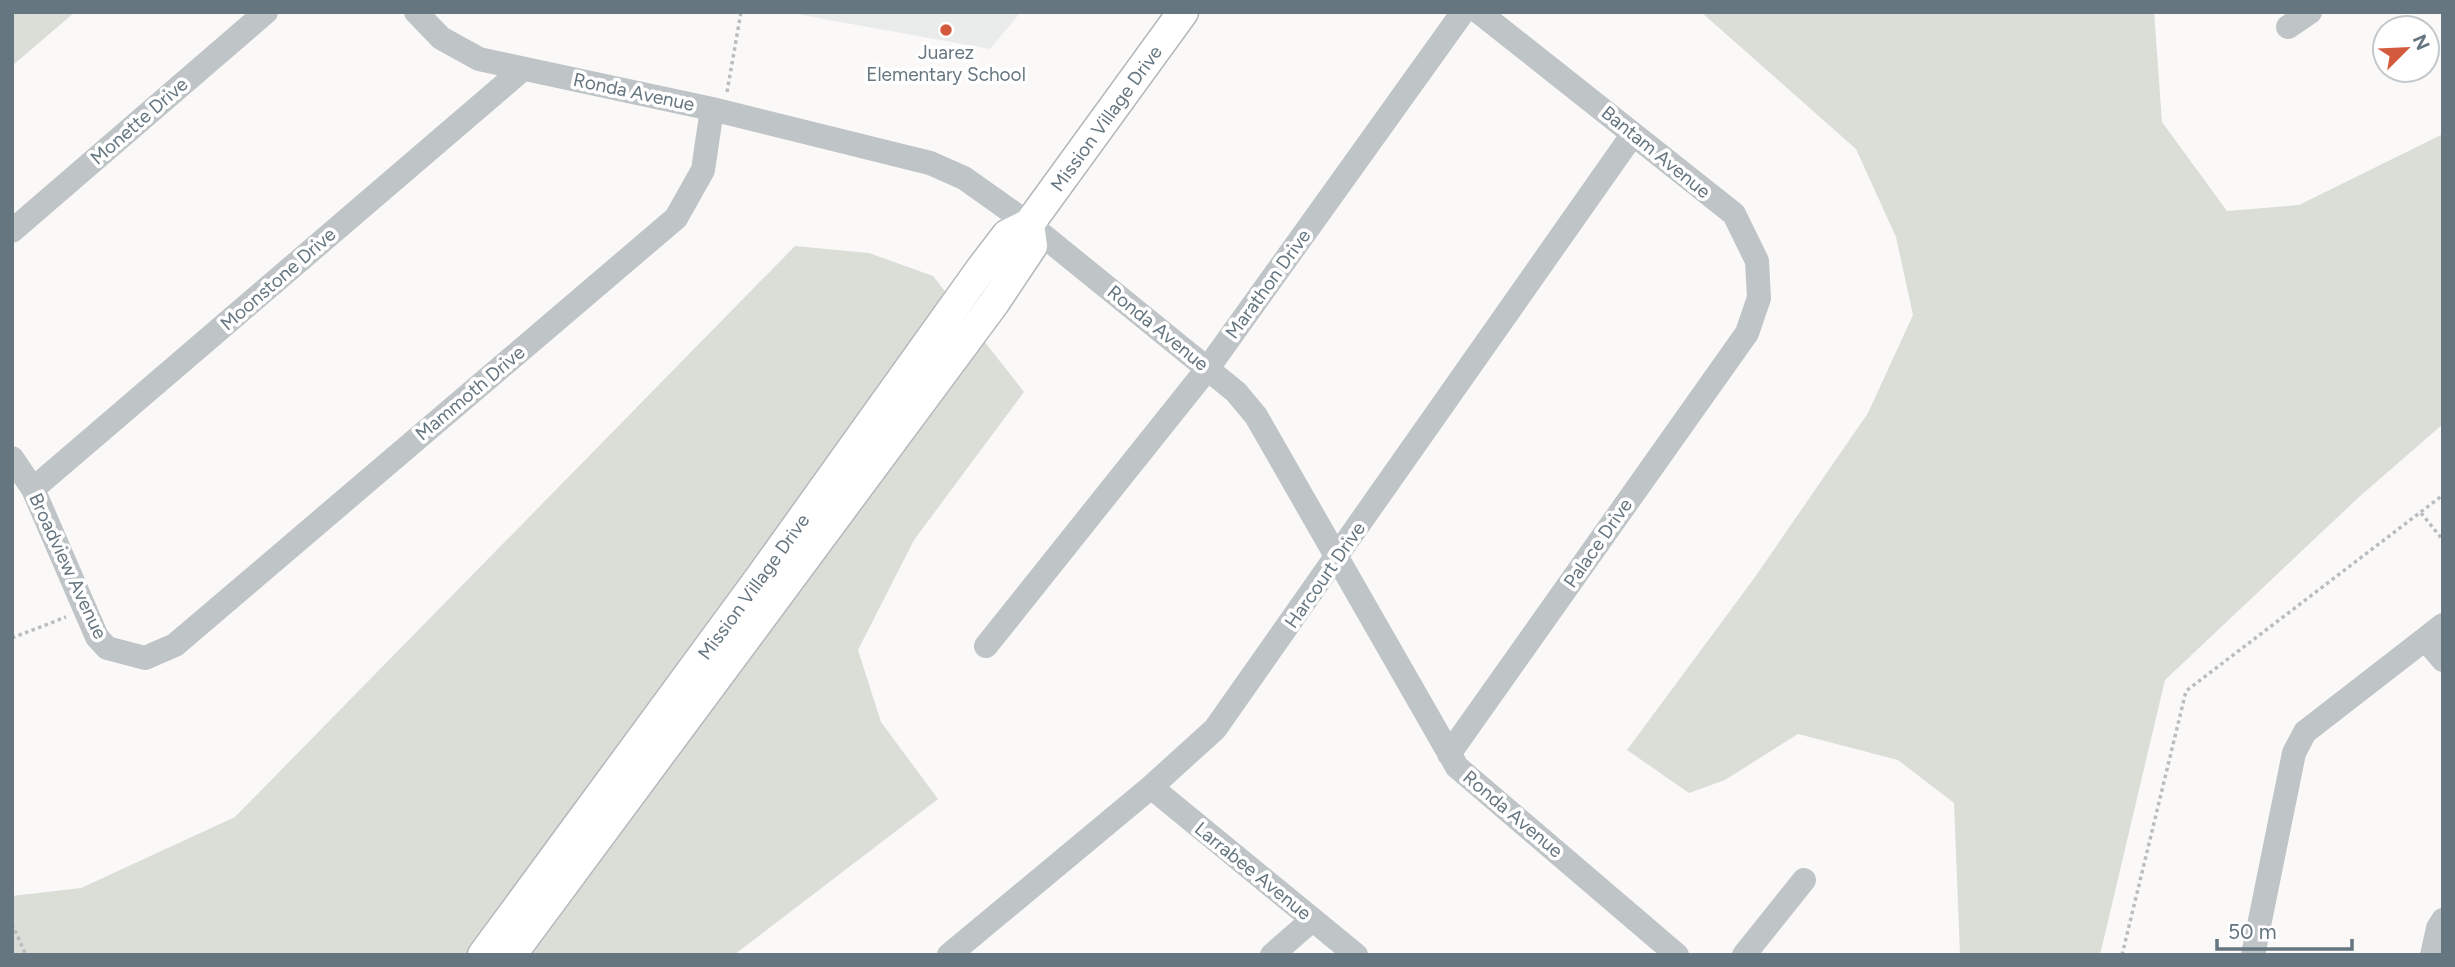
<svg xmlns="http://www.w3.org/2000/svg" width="2455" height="967" font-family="Figtree,sans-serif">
	<rect width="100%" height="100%" fill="#faf9f8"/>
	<!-- built -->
	<path fill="#eaebeb" d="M785,12h236l-31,37z"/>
	<!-- green -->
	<path fill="#daded7" d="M12,12h63l-63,54z
		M1701,12h453l8,110 65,89 72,-6 144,-71v290l-84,73 -194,183 -65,275h-140l-6,-152 -56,-43 -100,-26 -73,46 -36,13 -62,-43 128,-173 113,-164 45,-98 -17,-78 -40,-88z
		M795,246l74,7 64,23 91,116 -110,148 -56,110 23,72 57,77 -204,156h-722v-59l69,-8 154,-71z"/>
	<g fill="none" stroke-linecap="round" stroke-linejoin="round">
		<defs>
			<g id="major">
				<path id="s1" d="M483,955l277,-377 221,-309 26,-34 22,-11 154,-212"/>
				<path d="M511,955l483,-652 38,-57 -3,-22"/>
			</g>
		</defs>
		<!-- major casing -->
		<use href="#major" stroke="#b3b8bc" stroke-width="33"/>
		<!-- path -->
		<path stroke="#babdc0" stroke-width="3.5" stroke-dasharray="3.5 3.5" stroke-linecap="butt" d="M727,92l14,-80
			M2421,513l22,27
			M12,638l54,-21
			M12,924l14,31
			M2122,955l64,-264 257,-196"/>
		<!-- minor -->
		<path stroke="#bfc4c7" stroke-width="24" d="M416,12l25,26 38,21 233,50 218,54 34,15 65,46 207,168 20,24 201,351 220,188
			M2288,27l22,-15
			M12,231l254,-219
			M12,458l21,31 64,148 10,11 38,10 30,-13 501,-427 27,-48 9,-61
			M33,489l490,-420
			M2425,639l18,-14
			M986,646l222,-278 255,-356
			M1449,754l298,-421 12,-35 -2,-37 -23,-47 -255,-202
			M1151,787l205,168
			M949,955l202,-168 64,-58 418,-595
			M1272,955l40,-35
			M1744,955l60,-75
			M2253,955l41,-202 11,-21 120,-93 18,21
			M2432,955l6,-27 5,-8"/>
		<!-- major -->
		<use href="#major" stroke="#fff" stroke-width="30"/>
	</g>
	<!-- markers -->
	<circle fill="#d45a3d" stroke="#fff" stroke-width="2.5" cx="946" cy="30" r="7"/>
	<g text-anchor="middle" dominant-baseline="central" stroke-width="7" stroke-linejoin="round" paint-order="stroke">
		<!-- poi labels -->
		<g font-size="19" fill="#667680" stroke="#fff">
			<text x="946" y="52">Juarez<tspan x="946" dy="22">Elementary School</tspan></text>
		</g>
		<!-- street labels -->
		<g font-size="19" fill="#667680" stroke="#fff">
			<text transform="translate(634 92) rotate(12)">Ronda Avenue</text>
			<text stroke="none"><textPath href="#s1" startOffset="1046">Mission Village Drive</textPath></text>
			<text transform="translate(139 121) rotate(-41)">Monette Drive</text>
			<text transform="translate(1656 152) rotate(39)">Bantam Avenue</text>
			<text transform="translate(278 279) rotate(-41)">Moonstone Drive</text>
			<text transform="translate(1268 284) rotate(-54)">Marathon Drive</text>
			<text transform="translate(1158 328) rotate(39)">Ronda Avenue</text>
			<text transform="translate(470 393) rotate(-40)">Mammoth Drive</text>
			<text transform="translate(1598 543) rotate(-55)">Palace Drive</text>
			<text transform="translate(68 566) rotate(65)">Broadview Avenue</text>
			<text transform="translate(1325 575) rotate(-55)">Harcourt Drive</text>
			<text stroke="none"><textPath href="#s1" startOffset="457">Mission Village Drive</textPath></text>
			<text transform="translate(1513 814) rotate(40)">Ronda Avenue</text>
			<text transform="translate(1253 871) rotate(39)">Larrabee Avenue</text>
		</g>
	</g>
	<!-- border -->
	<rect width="2455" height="967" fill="none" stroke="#667680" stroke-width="28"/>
	<!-- north arrow -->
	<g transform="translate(2406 49) rotate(66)"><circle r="33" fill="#ffffff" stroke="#c2c8cc" stroke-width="2"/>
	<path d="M0-5L12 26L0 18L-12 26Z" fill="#d45a3d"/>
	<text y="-10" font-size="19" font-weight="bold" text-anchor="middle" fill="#667680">N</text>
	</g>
	<!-- scale -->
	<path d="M2217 939v10h135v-10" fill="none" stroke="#667680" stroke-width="3.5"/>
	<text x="2228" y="939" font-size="21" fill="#667680" stroke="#ffffff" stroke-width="5" paint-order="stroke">50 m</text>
</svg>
